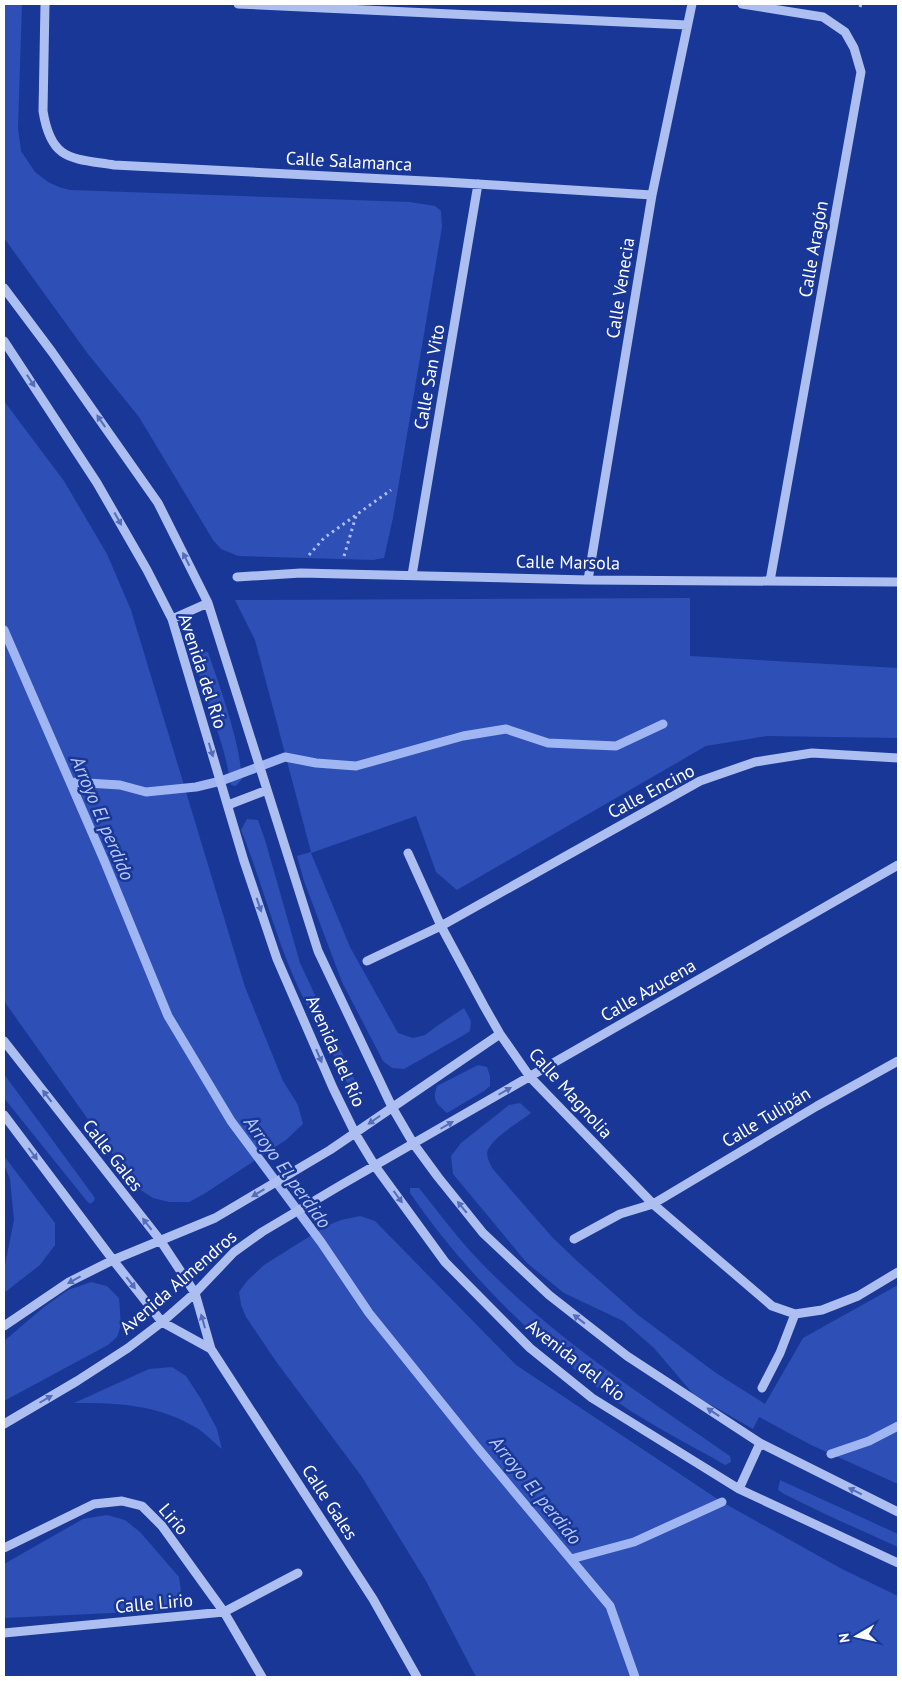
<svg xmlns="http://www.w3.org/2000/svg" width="902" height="1681" font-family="'PT Sans',sans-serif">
	<rect width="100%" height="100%" fill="#193797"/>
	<!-- green -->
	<path fill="#2d4fb6" d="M4,4h18l-4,124 3,23 14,21 13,10 11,5 11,3 340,12 25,4 6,5 1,16 -49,291 -9,40 -11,2 -135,-4 -17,-7 -8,-9 -74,-123 -51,-63 -84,-116z
		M4,401l60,80 43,73 24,56 114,377 38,94 15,24 5,19 -17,16 -82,54 -15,8h-20l-16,-4 -17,-11 -132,-186z
		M690,598v58l208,12v70l-131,-2 -61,10 -249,144 -21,-18 -20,-56 -105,37 39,94 48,86 15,5 12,-3 12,-9 27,-18 7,13 -1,10 -6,4 -60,34 -12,-1 -9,-7 -41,-79 -38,-101 -7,-25 14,-4 -56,-212 -20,-40z
		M197,652h11c13,39 31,86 34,127l-6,7 -5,-1c-3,-16 -6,-31 -11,-46 -6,-21 -27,-69 -23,-87z
		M247,819l11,1 8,23 34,120 60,128 -7,1 -5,-7c-15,-33 -34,-64 -49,-96 -24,-52 -37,-107 -58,-159z
		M478,1065l9,2 3,9v10l-6,5 -37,22c-11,-10 -15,-12 -10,-27z
		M4,1074l91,124 -1,3 -4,3 -4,-4 -82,-102z
		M520,1103l11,10c-11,9 -42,26 -44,40 0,5 3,10 5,15l60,69 24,23 62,55 78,58 49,31 38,-66 95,-53v199l-87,-39 -52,-28 -6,12 -59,-34 -40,-47 -31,-27 -59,-28 -37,-30 -74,-89 -2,-18 10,-13 48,-38z
		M4,1156l51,67v22l-15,20 -36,28v-23l10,-50 -4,-41 -6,-14z
		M410,1188h9c17,21 34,44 52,64 75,81 169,142 259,204l1,6 -6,3c-41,-24 -85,-45 -123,-74 -73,-56 -140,-122 -192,-198z
		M360,1216l15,5 141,144 206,137 120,67 56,27v81h-422l-50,-96 -64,-104 -87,-117 -29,-43 -5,-12 -2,-13 8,-11 17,-16 62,-39 15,-6z
		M91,1282l16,4 12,12 2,27 -4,12 -9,8 -104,56v-60l40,-34 24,-17z
		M172,1367l14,9 15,23 16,30 5,20c-9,-7 -18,-17 -27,-22 -40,-23 -77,-24 -121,-24l75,-34z
		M780,1480l118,54v13l-71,-32 -43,-21 -6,-4z
		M107,1515l18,5 15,12 39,45 2,14 -8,15 -17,5 -152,7v-54l79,-45z"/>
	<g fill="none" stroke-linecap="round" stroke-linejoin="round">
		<!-- stream -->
		<path stroke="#a0b6f3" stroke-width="9" d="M4,630l100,230 64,156 63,105 90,121 48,71 107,133 134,160 25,71
			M70,782l50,3 26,7 50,-5 25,-6 64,-24 31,6 40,3 107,-30 43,-7 42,14 68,3 47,-22
			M831,1454l38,-13 29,-15
			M571,1559l63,-17 88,-40"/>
		<!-- path -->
		<path stroke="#adbef1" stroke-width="3" stroke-dasharray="2.5 4" stroke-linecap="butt" d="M860,7l1,-3
			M309,555l15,-17 67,-48
			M344,556l12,-40"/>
		<!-- minor -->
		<path stroke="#adbef1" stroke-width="9" d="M45,4l-2,107c8,50 28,47 71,54l331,17 207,13
			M238,4l449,21
			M742,4l81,13 22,15 9,16 7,24 -91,509
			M4,288l48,64 106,151 50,100 110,348 74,156 21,36 25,34 45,56 66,62 78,61 133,87 138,69
			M4,341l93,142 50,87 25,49 72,242 33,98 56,129 22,45 20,33 70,96 85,86 62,50 147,91 159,74
			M412,575l66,-391
			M237,577l64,-4 287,7 310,2
			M588,580l64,-385 40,-191
			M172,619l36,-16
			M228,805l39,-15
			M408,853l33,73 43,80 16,28 30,43 123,127 119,102 23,8 27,-4 36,-14 40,-24
			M367,961l74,-35 259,-145 55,-19 57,-9 86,5
			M4,1041l156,199 35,53 16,56 162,250 44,78
			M4,1115l109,145 49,62 49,27
			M574,1239l46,-25 33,-10 164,-98 81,-45
			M4,1326l65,-44 44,-22 102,-42 115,-68 170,-116
			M762,1388l18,-35 15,-39
			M4,1424l73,-43 51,-33 34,-26 33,-29 39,-41 28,-20 79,-47 557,-320
			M739,1489l21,-46
			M4,1548l90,-44 28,-3 20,5 20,20 62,86 38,65
			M4,1633l220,-21 74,-39"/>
	</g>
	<!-- one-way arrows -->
	<defs><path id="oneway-solid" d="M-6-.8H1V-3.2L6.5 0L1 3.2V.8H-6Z" transform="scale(1.25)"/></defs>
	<g fill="#546dbb">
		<use href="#oneway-solid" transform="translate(31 381) rotate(57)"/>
		<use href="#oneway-solid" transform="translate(101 421) rotate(-125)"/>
		<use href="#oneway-solid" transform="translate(118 519) rotate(61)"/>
		<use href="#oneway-solid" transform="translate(186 559) rotate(-117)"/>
		<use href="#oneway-solid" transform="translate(211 750) rotate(73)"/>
		<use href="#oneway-solid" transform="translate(259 905) rotate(71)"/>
		<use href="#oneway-solid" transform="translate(319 1056) rotate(67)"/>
		<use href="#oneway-solid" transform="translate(505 1091) rotate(-30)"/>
		<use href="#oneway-solid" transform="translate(47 1096) rotate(-128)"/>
		<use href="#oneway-solid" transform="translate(374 1120) rotate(145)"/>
		<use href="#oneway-solid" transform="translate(447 1125) rotate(-30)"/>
		<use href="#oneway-solid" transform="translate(33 1154) rotate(53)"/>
		<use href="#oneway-solid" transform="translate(258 1193) rotate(149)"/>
		<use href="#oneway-solid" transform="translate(398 1197) rotate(54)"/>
		<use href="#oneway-solid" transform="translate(462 1207) rotate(-129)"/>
		<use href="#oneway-solid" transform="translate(147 1224) rotate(-128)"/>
		<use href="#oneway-solid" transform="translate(74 1280) rotate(151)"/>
		<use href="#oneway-solid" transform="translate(131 1283) rotate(52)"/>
		<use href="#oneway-solid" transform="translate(579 1319) rotate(-142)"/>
		<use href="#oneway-solid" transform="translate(203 1321) rotate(-106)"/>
		<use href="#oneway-solid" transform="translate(46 1399) rotate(-30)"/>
		<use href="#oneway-solid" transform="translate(713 1412) rotate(-147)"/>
		<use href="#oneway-solid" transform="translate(855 1491) rotate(-154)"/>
	</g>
	<g text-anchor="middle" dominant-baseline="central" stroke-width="5" stroke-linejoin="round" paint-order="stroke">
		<!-- street labels -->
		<g font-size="18" fill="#fff" stroke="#193797">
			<text transform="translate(349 161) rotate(3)">Calle Salamanca</text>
			<text transform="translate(813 249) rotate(-80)">Calle Aragón</text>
			<text transform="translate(620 288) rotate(-81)">Calle Venecia</text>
			<text transform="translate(429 377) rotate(-80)">Calle San Vito</text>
			<text transform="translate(568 562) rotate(1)">Calle Marsola</text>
			<text transform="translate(203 671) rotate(72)">Avenida del Río</text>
			<text transform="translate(651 791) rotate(-28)">Calle Encino</text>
			<text transform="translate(648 990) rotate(-30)">Calle Azucena</text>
			<text transform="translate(336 1051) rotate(66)">Avenida del Río</text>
			<text transform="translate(571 1093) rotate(48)">Calle Magnolia</text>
			<text transform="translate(766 1117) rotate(-31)">Calle Tulipán</text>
			<text transform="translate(113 1155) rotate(52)">Calle Gales</text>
			<text transform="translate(178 1282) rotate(-41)">Avenida Almendros</text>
			<text transform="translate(576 1360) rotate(38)">Avenida del Río</text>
			<text transform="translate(330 1502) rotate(57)">Calle Gales</text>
			<text transform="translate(174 1519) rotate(50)">Lirio</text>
			<text transform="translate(154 1603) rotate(-5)">Calle Lirio</text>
		</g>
		<!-- water labels -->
		<g font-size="19" font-style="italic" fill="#b9c9f7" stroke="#193797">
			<text transform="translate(103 818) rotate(67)">Arroyo El perdido</text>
			<text transform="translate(288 1172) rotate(54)">Arroyo El perdido</text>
			<text transform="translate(536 1490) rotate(51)">Arroyo El perdido</text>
		</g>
	</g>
	<!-- border -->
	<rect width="902" height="1681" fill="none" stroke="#ffffff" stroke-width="10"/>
	<!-- north arrow -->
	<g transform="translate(857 1636) rotate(261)" stroke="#193797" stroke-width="4" paint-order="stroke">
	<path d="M0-4L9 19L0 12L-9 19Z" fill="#ffffff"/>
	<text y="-8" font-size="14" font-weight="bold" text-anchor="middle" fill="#ffffff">N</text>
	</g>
</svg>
